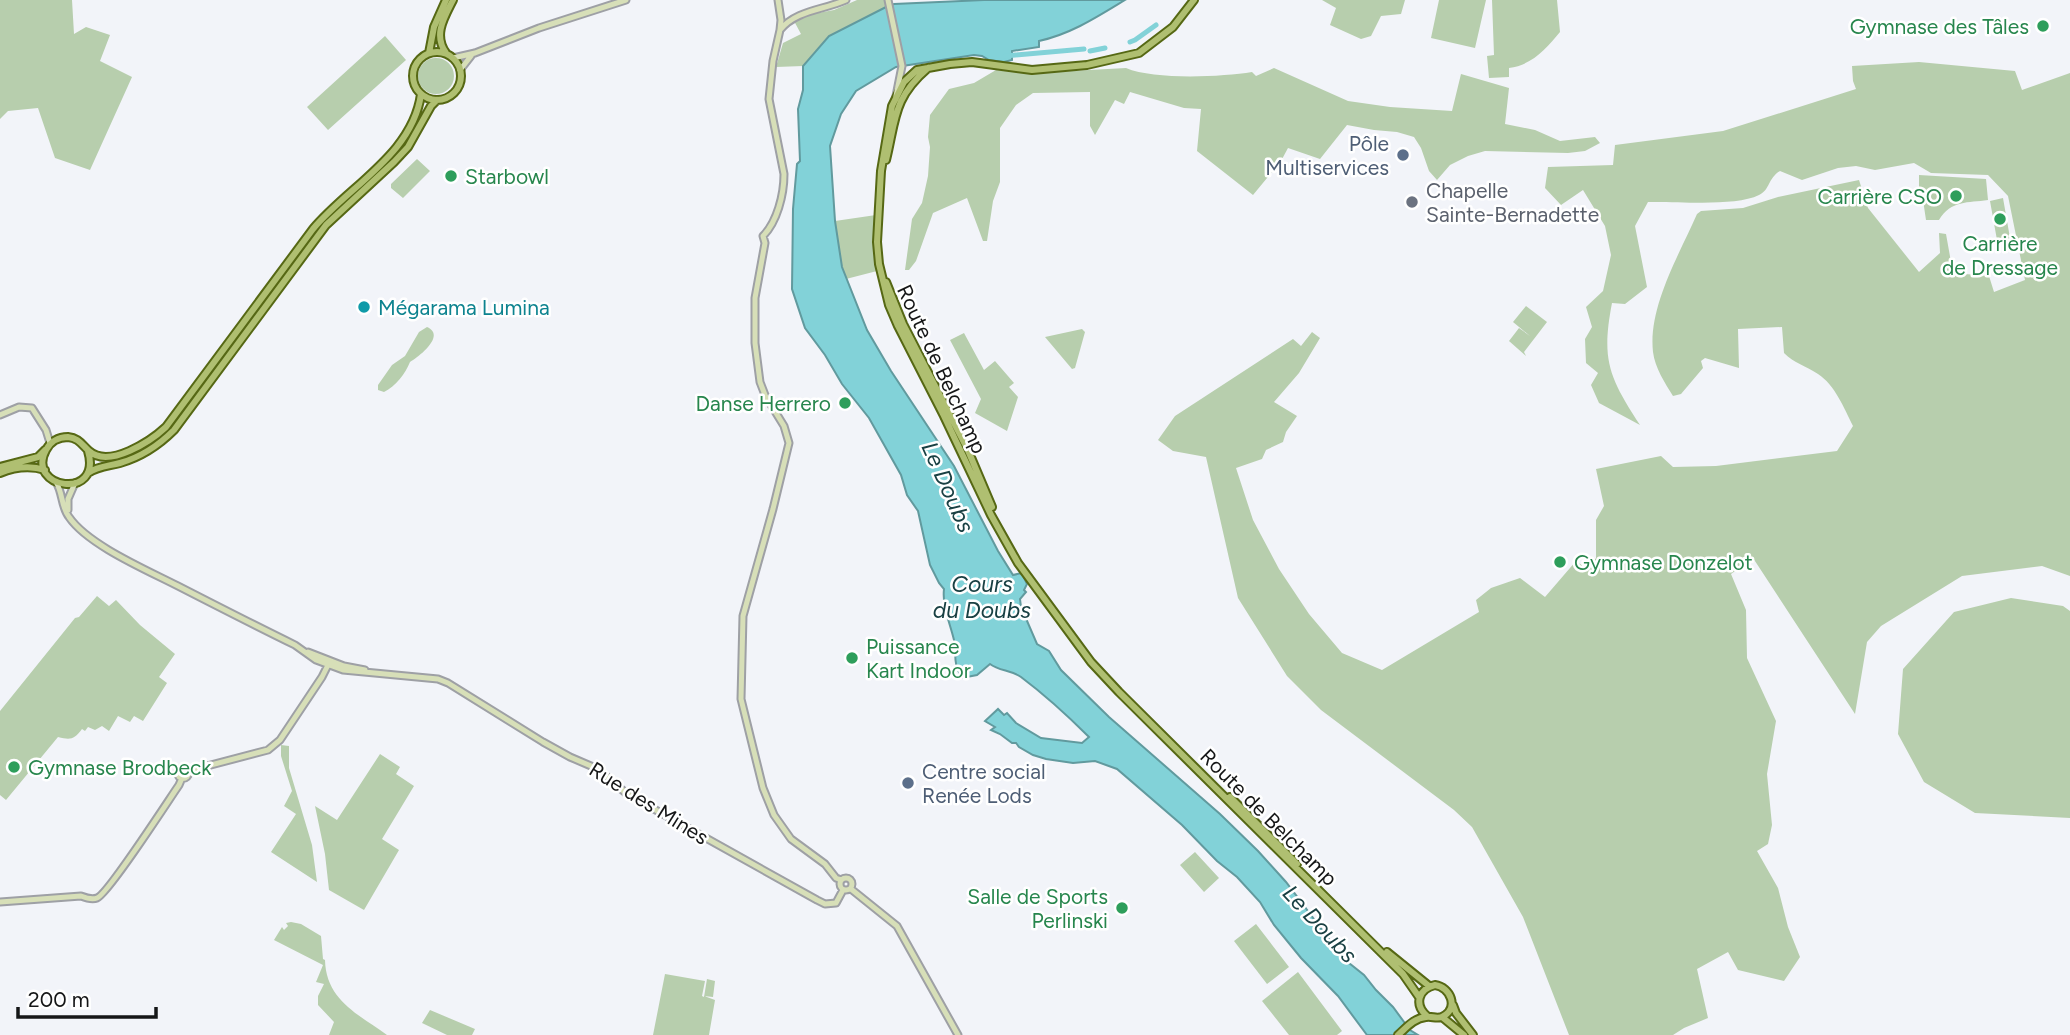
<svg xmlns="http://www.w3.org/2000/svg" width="2070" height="1035" font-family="Figtree,sans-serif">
	<rect width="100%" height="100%" fill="#f2f4f9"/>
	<!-- green -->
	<path fill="#b7cead" d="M0,0h72l2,34 12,-7 24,8 -10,26 32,16 -42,93 -35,-12 -17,-50 -30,3 -8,8z
		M857,0h28l1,7 -57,29 -26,30 -27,1 7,-24 18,-9 -7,-13 22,-11 2,3 16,-3z
		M1322,0h83l-4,14 -20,2 -10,20 -10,3 -31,-14 6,-17z
		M1439,0h47l-11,48 -44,-10z
		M1489,0h68l3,32c-14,17 -28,33 -51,36v9l-20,1 -2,-22 7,-1 -2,-55z
		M385,36l21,24 -78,70 -21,-23z
		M418 76a18 18 0 1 1 36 0a18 18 0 1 1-36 0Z
		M1919,62l96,9 7,19 48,-17v503l-28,-10 -80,10 -81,50 -14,16 -12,72 -102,-156 -22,16 15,36 1,48 29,63 -9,53 5,51 -4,19 -11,7 21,37 10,39 12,30 -16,24 -46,-11 -10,-18 -31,17 11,49 -24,10 -11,7h-104l-46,-118 -51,-90 -18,-17 -133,-100 -34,-34 -49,-78 -32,-141 -33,-6 -15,-11 17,-24 118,-77 8,7 11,-14 8,6 -21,35 -25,29 23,14 -11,16 -3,10 -17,8 -4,9 -26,9 17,52 26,49 30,45 33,39 40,17 97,-58 -3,-12 15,-12 29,-10 25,19 31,-36 11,8 9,-11v-38l8,-14 -8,-37 65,-13 12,11 43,-1 121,-15 16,-25c-9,-18 -18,-41 -35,-52 -12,-8 -24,-11 -34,-21l-2,-26 -44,2 1,39 -34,-10 -4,3 2,7 -22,26 -8,2c-8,-13 -18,-28 -20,-44 -5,-45 26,-97 44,-138l4,-3 42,-3 35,-11 81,-17 9,28 51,64 21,-19 -1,-20 7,1 7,39 36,3 5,16 31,-12 -17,-84 -20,-21 -57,-2 -17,-10 -39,7 -19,-4 -18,2 -36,12 -22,-9c-12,7 -10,19 -21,24 -24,12 -82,6 -111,7l-13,24 12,61 -22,17 -13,-1c-11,57 -3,74 28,122l-41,-22 -8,-18 7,-12 -12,-10 -1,-24 7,-12 -6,-20 17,-16 8,-36 -6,-29 -22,-36 -22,15 -16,-17 3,-21 65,-2 2,-20 108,-14 133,-42 -3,-8 -1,-15z
		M1126,68c28,12 95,9 126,4l4,4 18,-8 74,33 42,6 62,4 9,-37 48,14 -4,36 30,6 25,11 35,-4 5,6 -15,8 -17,2 -83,-2 -17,5 -18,9 -13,15 -8,-9 -8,-23 -7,-11 -17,-5 -23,-2 -27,-5 -27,34 -32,-11 -7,13 -28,34 -56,-44 4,-42 -17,-1 -54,-16 -6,12 -9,-4 -20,35 -5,-9v-34l-57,1 -17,12 -16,23v54l-7,19 -6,40h-4l-16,-43 -34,15 -17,48 -7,9h-4l7,-51 10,-16 6,-27 2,-29 -2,-10 2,-22 19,-26 25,-6 22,-13 38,3z
		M417,159l13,12 -27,27 -12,-10v-4z
		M1919,175l67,4 2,21c-20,3 -37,0 -49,20h-13l-3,-20 2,-8 -6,-2z
		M2003,198l7,40 -13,2 -7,-39z
		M876,215l-2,29 3,27 -31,8 -4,-12 -7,-46z
		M1526,306l21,16 -23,30 2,4 -17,-15 10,-13 11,8 -17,-14z
		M427,327c19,8 -7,29 -17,35 -5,12 -14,24 -26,30l-6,-2v-5l14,-20 13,-9 14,-24z
		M1082,329l3,3 -10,36 -3,1 -27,-32z
		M964,333l20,37 11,-9 19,22 -5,4 9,10 -11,34 -32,-18 6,-14 -31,-59z
		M97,596l12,10 7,-6 24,25 35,29 -16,23 8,6 -24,38 -9,-5 -4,6 -12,-6 -9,15 -7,-5 -7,4 -7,-3 -3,4 -3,-2c-8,11 -12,11 -24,8l-52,63 -6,-5v-84l75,-93 4,-1z
		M2011,598l52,8 7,5v207l-95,-5 -51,-31 -26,-48 5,-65 51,-57z
		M281,745l8,1v22l23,77 5,37 -46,-30 25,-38 -12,-8 8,-15 -11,-35z
		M380,754l20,13 -4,7 18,12 -32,53 17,11 -35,60 -35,-20 -4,-36 -10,-48 22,14z
		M1195,852l24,26 -15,14 -24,-27z
		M291,922l10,2 20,12 2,23 2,1c1,40 33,54 62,75h-58l5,-13 -16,-17v-9l6,-12 -8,-2 7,-17 -49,-25 8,-13 2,3 4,-4 -2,-3z
		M1256,924l33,43 -22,17 -33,-43z
		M1298,972l44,59 -5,4h-48l-27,-34z
		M665,974l40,7 -3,15 2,1 3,-18 8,2 -2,16 -9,-1 11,4 -6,35h-56z
		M430,1010l45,19 -3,6h-25l-25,-12z"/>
	<!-- water -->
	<path fill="#82d2d8" stroke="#619a9e" stroke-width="2" d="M984,0h141c-28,17 -54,34 -86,41v6l-27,4v9l-8,2 -15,-2 -7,-4 -8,-1 -78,12 -40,24 -15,23 -11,32 5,75 7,46 25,63 24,41 63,95 44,85 15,24 9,-2 5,11 -3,6 2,2 -6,7 1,8 16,37 12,7 12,19 48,47 111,97 38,37 28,31 58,77 20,16 12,15 17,17 17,23 8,5h-51l-29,-39 -37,-38 -27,-33 -14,-23 -23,-25 -20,-16 -35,-36 -65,-56 -22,-8 -22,2 -27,-4 -13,-4 -14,-8 -3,-4h-4l-12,-9 -9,-4 4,-3 -10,-6 13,-12 6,6 3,-2 9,10 25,15 41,5 7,-6c-21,-21 -44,-42 -68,-60 -10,-7 -22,-6 -31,-13l-13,11 -15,3c-10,-17 -5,-21 -8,-38 -4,-17 -12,-34 -10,-51l-5,-6 -9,-18 -12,-54 -11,-16 -6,-20 -32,-57 -27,-34 -17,-29 -20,-27 -13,-39 1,-80 4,-45 3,-3 -2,-52 5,-19v-24l26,-30 57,-29 8,-3z"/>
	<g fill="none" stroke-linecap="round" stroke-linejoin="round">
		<!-- canal -->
		<path stroke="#82d2d8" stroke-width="5" d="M1130,42l5,-2 21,-15
			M1090,51l15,-3
			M1005,56l79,-7"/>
		<defs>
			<path id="secondary" d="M778,0l3,20 -1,10 -7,31 -4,38 15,75c0,21 -7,48 -21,62l2,7 -10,55v45l5,39 5,13 19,31 5,17 -16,66 -30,107 -2,83 22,89 11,27 17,24 34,25 11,14 5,2
				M888,0l14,66 -6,30
				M780,30c16,-20 44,-20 66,-30
				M453,58l22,-5 64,-25 87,-28
				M460,70l11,-14
				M0,415l19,-8 13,1 14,22 4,13
				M56,482c7,11 5,25 13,35 19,28 78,53 109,69 39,20 78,40 117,59l21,15 27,10 95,9 10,4 95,59 27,15 28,12 29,25 190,106 8,4 11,-1 7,-13
				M68,510v-11l7,-16
				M308,652l36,14 21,4
				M177.5 773a5.5 5.5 0 1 1 11 0a5.5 5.5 0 1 1-11 0Z
				M188,771l80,-21 12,-10 42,-63 8,-16
				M840 884a6 6 0 1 1 12 0a6 6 0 1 1-12 0Z
				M851,889l46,37 61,109
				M0,902l81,-6c5,2 11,4 16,2 11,-4 71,-97 82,-113l3,-7"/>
			<path id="primary" d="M1194,0l-21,27 -34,26 -52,12 -55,5 -60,-8 -22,2 -33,6 -13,12 -12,24 -11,65 -4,71 2,22 10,41 9,21 46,90 47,99 27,48 73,99 28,30 284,282 16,23
				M413 76a24 24 0 1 1 48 0a24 24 0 1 1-48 0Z
				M429,53l5,-26 12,-27
				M446,53c-13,-18 -2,-35 7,-53
				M886,160c10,-41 7,-62 42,-92
				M886,282l17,42 64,124 25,59
				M88,451c15,50 -63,38 -42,-1 4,-8 12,-13 22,-13 11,1 14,8 21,14 20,18 62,-10 77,-24l147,-198c36,-43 100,-75 108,-135
				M0,467l38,-10 7,-7
				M0,473c15,-6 29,-8 45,-3
				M88,473c10,-7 21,-7 32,-10 21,-6 39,-18 54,-33l152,-205 68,-63 14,-15 23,-41 6,-6
				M1230,797l67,67
				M1387,952l42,34
				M1453,1005l3,8 17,22
				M1442,1017l22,18
				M1398,1035c8,-7 16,-17 28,-18 6,-1 10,2 16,0 18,-9 8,-30 -7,-32 -17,4 -21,20 -8,31"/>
		</defs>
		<!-- secondary casing -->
		<use href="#secondary" stroke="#9ea0a5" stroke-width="9"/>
		<!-- primary casing -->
		<use href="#primary" stroke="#566814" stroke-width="10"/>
		<!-- secondary -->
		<use href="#secondary" stroke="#d7dfb8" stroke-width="5"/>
		<!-- primary -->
		<use href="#primary" stroke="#afbf71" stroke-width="6"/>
	</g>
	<!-- markers -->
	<g fill="#2e9e5b" stroke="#fff" stroke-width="2.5">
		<circle cx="2043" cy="26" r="7"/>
		<circle cx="451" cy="176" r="7"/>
		<circle cx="1956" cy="196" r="7"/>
		<circle cx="2000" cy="219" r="7"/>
		<circle cx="845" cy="403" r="7"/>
		<circle cx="1560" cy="562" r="7"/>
		<circle cx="852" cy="658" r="7"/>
		<circle cx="14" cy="767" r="7"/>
		<circle cx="1122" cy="908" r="7"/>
	</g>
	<g fill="#5c6f8a" stroke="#fff" stroke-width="2.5">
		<circle cx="1403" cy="155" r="7"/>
		<circle cx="908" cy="783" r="7"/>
	</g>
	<circle fill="#6b7280" stroke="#fff" stroke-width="2.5" cx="1412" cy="202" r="7"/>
	<circle fill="#0f9aa8" stroke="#fff" stroke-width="2.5" cx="364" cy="307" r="7"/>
	<g text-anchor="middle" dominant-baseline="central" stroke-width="5" stroke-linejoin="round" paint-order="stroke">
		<!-- leisure labels -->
		<g font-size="21" fill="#27864d" stroke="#fff" text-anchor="end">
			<text x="2029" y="26">Gymnase des Tâles</text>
			<text x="465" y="176" text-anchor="start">Starbowl</text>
			<text x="1942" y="196">Carrière CSO</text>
			<text x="2000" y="243" text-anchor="middle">Carrière<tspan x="2000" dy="24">de Dressage</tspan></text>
			<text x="831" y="403">Danse Herrero</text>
			<text x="1574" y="562" text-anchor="start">Gymnase Donzelot</text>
			<text x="866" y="646" text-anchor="start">Puissance<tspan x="866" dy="24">Kart Indoor</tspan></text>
			<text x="28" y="767" text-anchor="start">Gymnase Brodbeck</text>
			<text x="1108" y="896">Salle de Sports<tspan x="1108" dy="24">Perlinski</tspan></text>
		</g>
		<!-- service labels -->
		<g font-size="21" fill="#4e5e75" stroke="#fff" text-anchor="end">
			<text x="1389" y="143">Pôle<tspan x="1389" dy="24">Multiservices</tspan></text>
			<text x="922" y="771" text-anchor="start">Centre social<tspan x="922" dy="24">Renée Lods</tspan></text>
		</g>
		<!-- worship labels -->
		<g font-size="21" fill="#5b616d" stroke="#fff" text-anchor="start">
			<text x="1426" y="190">Chapelle<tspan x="1426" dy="24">Sainte-Bernadette</tspan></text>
		</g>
		<!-- culture labels -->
		<g font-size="21" fill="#0d838f" stroke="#fff" text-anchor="start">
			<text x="378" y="307">Mégarama Lumina</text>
		</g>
		<!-- street labels -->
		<g font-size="21" fill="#151617" stroke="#fff">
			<text transform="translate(942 369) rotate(65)">Route de Belchamp</text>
			<text transform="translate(649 803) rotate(32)">Rue des Mines</text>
			<text transform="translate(1269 817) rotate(45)">Route de Belchamp</text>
		</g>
		<!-- water labels -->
		<g font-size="23" font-style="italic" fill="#194043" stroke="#fff">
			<text transform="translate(948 487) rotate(66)">Le Doubs</text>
			<text x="982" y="584">Cours<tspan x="982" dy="26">du Doubs</tspan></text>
			<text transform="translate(1320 924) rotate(47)">Le Doubs</text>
		</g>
	</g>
	<!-- scale -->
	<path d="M18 1007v10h138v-10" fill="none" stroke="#151617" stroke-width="3.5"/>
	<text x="28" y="1007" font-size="21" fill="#151617" stroke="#ffffff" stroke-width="5" paint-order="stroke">200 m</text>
</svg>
